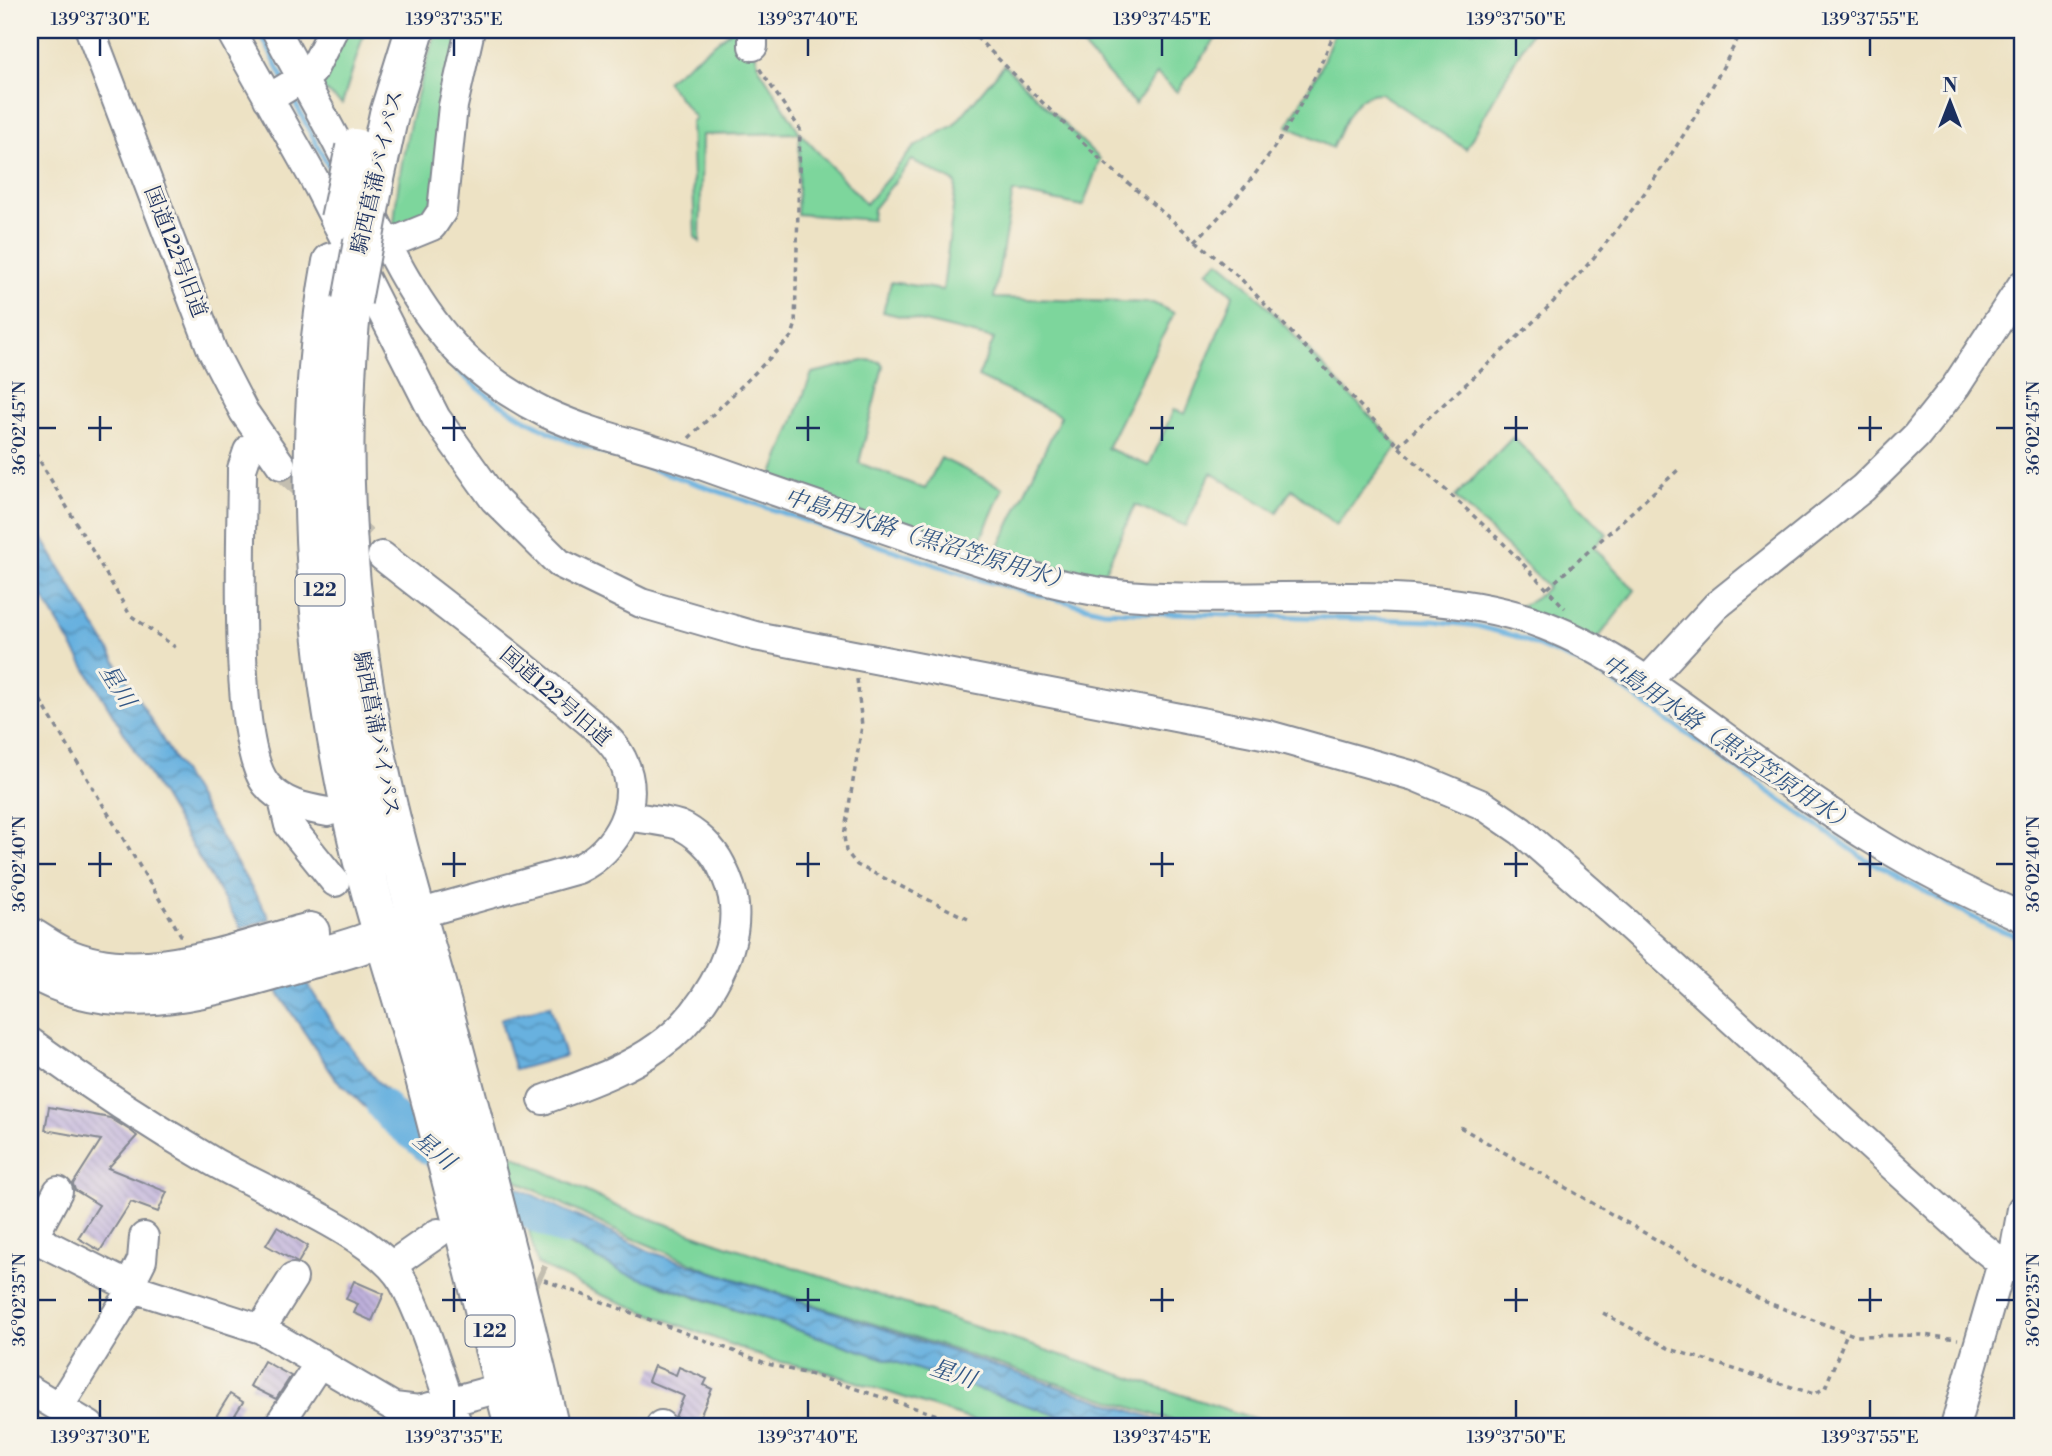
<svg xmlns="http://www.w3.org/2000/svg" width="2052" height="1456" font-family="'Libre Bodoni','Noto Serif JP',serif">
	<defs>
		<pattern id="water-waves" width="16" height="10" patternUnits="userSpaceOnUse" patternTransform="scale(1.75)"><rect width="16" height="10" fill="#67b1df"/><path d="M0 5q4-4 8 0t8 0" fill="none" stroke="#5490b8"/></pattern>
		<pattern id="building-back-hatch" width="6" height="6" patternUnits="userSpaceOnUse" patternTransform="scale(1.75)"><rect width="6" height="6" fill="#bfb1dc"/><path d="M-1 5l2 2M0 0l6 6M5-1l2 2" fill="none" stroke="#9a90b6"/></pattern>
	</defs>
	<rect width="100%" height="100%" fill="#f7f3e8"/>
	<filter id="ink" filterUnits="userSpaceOnUse"><feTurbulence type="fractalNoise" baseFrequency=".0143" numOctaves="2"/><feDisplacementMap in="SourceGraphic" scale="14" xChannelSelector="R" yChannelSelector="G"/><feConvolveMatrix kernelMatrix="1 2 1 2 8 2 1 2 1" color-interpolation-filters="sRGB"/></filter>
	<filter id="wash" filterUnits="userSpaceOnUse"><feTurbulence type="fractalNoise" baseFrequency=".00686" numOctaves="4" result="noise"/><feDisplacementMap in="SourceGraphic" scale="28" xChannelSelector="R" yChannelSelector="G"/><feGaussianBlur stdDeviation="1.57" result="paint"/><feColorMatrix in="noise" values="0 0 0 0 0 0 0 0 0 0 0 0 0 0 0 0 0 1.4 0 .05"/><feComposite in="paint" operator="in"/></filter>
	<g filter="url(#wash)">
		<rect width="100%" height="100%" fill="#ede2c4"/>
		<!-- grass -->
		<path fill="#7dd69c" stroke="#4c827d" stroke-width="2" d="M342,30h23l-23,74 -22,-18z
			M437,30h25l-31,182 -32,16 -5,-4c5,-66 22,-132 43,-194z
			M732,30h7l14,16 7,23 40,64 66,71 48,-57 40,-22 50,-60 96,94 -17,47 -70,-14 -19,106 159,5 21,10 -67,135 42,18 25,-57 11,5 48,-119 -26,-24 12,-10 23,19 156,166 -62,79 -44,-36 -15,23 -66,-39 -25,53 -51,-21 -35,77 -106,-25 67,-141 -83,-39 16,-38 -111,-27 8,-30 52,8 13,-107 -44,-23 -39,49 -1,11 -75,-6 3,-81 -98,2 -2,107 -5,-5 -4,-115 4,-4 -29,-37z
			M1068,30h154l-45,62 -20,-18 -22,30z
			M1335,30h197l-66,119 -86,-56c-28,-1 -37,34 -48,55l-45,-22 33,-57z
			M867,360l13,2 3,4 -24,97 66,26 16,-31 62,30 -28,64 -205,-70 42,-109z
			M1513,437l94,97 -13,13 41,43 -39,51 -81,-33 17,-7 16,-14 -93,-90z
			M508,1153l110,54 99,35 560,184h-88l-478,-155 -91,-38 -105,-53z
			M528,1227l136,60 428,139h-102l-169,-56 -50,-10 -172,-66 -62,-30z"/>
		<!-- water -->
		<path fill="url(#water-waves)" stroke="#41709e" stroke-width="2" d="M30,518l240,401 -29,9 -211,-352z
			M303,977l29,46 43,56 32,30 13,51 -85,-82 -62,-93z
			M550,1005l15,51 -50,14 -15,-51z
			M518,1188l133,64 526,174h-87l-468,-154 -96,-50z"/>
		<g fill="none" stroke-linecap="round" stroke-linejoin="round">
			<!-- stream -->
			<path stroke="#67b1df" stroke-width="5" d="M259,30l25,50
				M291,95l43,82
				M391,280l16,28
				M421,327c37,55 89,87 148,114l409,138 125,32 331,10 43,5 38,10 66,28 25,13 256,180 127,69 33,12"/>
			<!-- river -->
			<path stroke="#67b1df" stroke-width="33" d="M382,1105l9,11 91,74 82,39"/>
		</g>
		<g id="blocks">
			<!-- building -->
			<path fill="url(#building-back-hatch)" d="M49,1107l61,11 21,13 6,5 -29,32 59,24 -9,20 -27,-10 -31,49 -22,-13 21,-33 -24,-15 -2,-6 28,-44 -56,-10z
				M277,1227l31,19 -10,17 -32,-18z
				M354,1281l30,13 -12,27 -18,-8 4,-9 -12,-5z
				M264,1361l27,15 -15,23 -26,-13z
				M654,1366l22,9 3,-8 28,12 -3,6 8,4 -16,37h-18l-3,-9 9,-21 -36,-15z
				M230,1394l13,8 -15,24h-18z"/>
		</g>
	</g>
	<g filter="url(#ink)">
		<use href="#blocks" fill-opacity="0" stroke="#848891" stroke-width="2"/>
		<g fill="none" stroke-linecap="round" stroke-linejoin="round">
			<!-- minor-tunnel -->
			<path stroke="#c3beb0" stroke-width="28" stroke-dasharray="28 14" stroke-linecap="butt" d="M281,465l101,91
				M498,1260l44,20"/>
			<defs>
				<path id="minor" d="M90,30l122,320 32,62 37,53
					M230,30l88,156 118,232 58,81 65,64 82,40 114,33 513,99 146,41 69,29 38,26 103,90 353,322 25,20 20,7
					M276,30c22,43 47,84 69,128 33,67 63,142 116,196 25,24 54,44 85,59 51,24 106,34 158,53 72,26 144,50 216,75 72,24 145,51 221,55 124,8 287,-16 403,29 80,31 150,91 219,140 84,62 162,111 259,152
					M753,30v16
					M268,99l44,-27 21,-42
					M388,244l44,-18 10,-15 11,-105 17,-76
					M260,437l-12,14 -6,18c0,63 -10,271 24,315 16,20 39,24 62,28
					M382,556c64,51 131,99 192,153 17,15 38,29 48,50 22,43 -5,91 -44,110l-160,45
					M1646,682l70,-76 147,-118 53,-52 40,-50 66,-101
					M283,800l6,25 46,57
					M30,1042c59,43 118,82 182,119 49,29 164,73 191,121 23,41 38,99 55,144
					M543,1100c39,-15 82,-29 116,-54 40,-28 80,-90 75,-141 -1,-14 -7,-28 -13,-40 -8,-16 -25,-33 -42,-40 -16,-5 -36,-6 -53,-9
					M30,1236l103,52 128,41 133,78 25,3 85,-23
					M33,1238l25,-47
					M391,1266l47,-33
					M129,1286l13,-26 2,-23
					M261,1329l32,-51
					M30,1390l60,36
					M59,1407l74,-119
					M278,1426l42,-64
					M661,1426v-1
					M1955,1426l47,-163 12,-10 8,-44"/>
				<path id="highway" d="M374,183l15,-69 26,-84
					M332,262c-33,182 -19,378 21,558 18,83 46,165 69,247 32,120 61,240 92,359
					M352,301c-18,169 -3,345 37,510 17,71 39,141 58,212 36,134 71,268 102,403
					M30,937c10,6 21,14 32,19 76,36 173,-4 248,-24
					M30,968c88,52 179,20 270,-6 37,-10 74,-18 105,-39"/>
			</defs>
			<!-- minor casing -->
			<use href="#minor" stroke="#848891" stroke-width="32"/>
			<!-- highway casing -->
			<use href="#highway" stroke="#848891" stroke-width="42"/>
			<!-- path -->
			<path stroke="#848891" stroke-width="3.5" stroke-dasharray="5 5" stroke-linecap="butt" d="M969,30l131,129 142,121 156,166 105,97 62,65
				M1195,241c62,-59 110,-132 140,-211
				M689,438l103,-102 3,-10 5,-197 -41,-61
				M30,444l100,171 45,32
				M1398,446c53,-50 110,-97 160,-149 75,-78 136,-170 184,-267
				M1548,588l130,-118
				M857,679l5,47 -18,110 2,15 11,14 113,55
				M30,683l152,254
				M1460,1127l303,174 93,35 66,-1 36,4
				M544,1280l224,84 48,12 155,50
				M1603,1313l67,36 144,45 11,-6 22,-55"/>
			<!-- minor -->
			<use href="#minor" stroke="#fff" stroke-width="28"/>
			<!-- highway -->
			<use href="#highway" stroke="#fff" stroke-width="38"/>
			<defs>
				<path id="highway-bridge" d="M340,219l15,-71
					M352,301l22,-118"/>
			</defs>
			<!-- highway-bridge casing -->
			<use href="#highway-bridge" stroke="#848891" stroke-width="42" stroke-linecap="butt"/>
			<!-- highway-bridge -->
			<use href="#highway-bridge" stroke="#fff" stroke-width="38"/>
		</g>
	</g>
	<!-- ticks -->
	<path fill="none" stroke="#1b2f5e" stroke-width="2.5" d="M100,38v18M454,38v18M808,38v18M1162,38v18M1516,38v18M1870,38v18M100,416v25M454,416v25M808,416v25M1162,416v25M1516,416v25M1870,416v25M38,428h18M88,428h24M442,428h24M796,428h24M1150,428h24M1504,428h24M1858,428h24M1996,428h18M100,852v25M454,852v25M808,852v25M1162,852v25M1516,852v25M1870,852v25M38,864h18M88,864h24M442,864h24M796,864h24M1150,864h24M1504,864h24M1858,864h24M1996,864h18M100,1288v24M454,1288v24M808,1288v24M1162,1288v24M1516,1288v24M1870,1288v24M38,1300h18M88,1300h24M442,1300h24M796,1300h24M1150,1300h24M1504,1300h24M1858,1300h24M1996,1300h18M100,1400v18M454,1400v18M808,1400v18M1162,1400v18M1516,1400v18M1870,1400v18"/>
	<g text-anchor="middle" dominant-baseline="central" stroke-width="6" stroke-linejoin="round" paint-order="stroke">
		<!-- shield labels -->
		<g fill="#f7f3e8" stroke="#5d6a87" stroke-width="2">
			<rect x="295.5" y="574.5" width="49" height="31" rx="5"/>
			<rect x="465.5" y="1315.5" width="49" height="31" rx="5"/>
		</g>
		<g font-size="19" font-weight="bold" fill="#1b2f5e">
			<text x="320" y="590">122</text>
			<text x="490" y="1331">122</text>
		</g>
		<!-- street labels -->
		<g font-size="21" fill="#1b2f5e" stroke="#f7f3e8">
			<text transform="translate(378 172) rotate(-77)">騎西菖蒲バイパス</text>
			<text transform="translate(175 252) rotate(69)">国道122号旧道</text>
			<text transform="translate(555 697) rotate(41)">国道122号旧道</text>
			<text transform="translate(376 734) rotate(79)">騎西菖蒲バイパス</text>
		</g>
		<!-- water labels -->
		<g font-size="23" font-style="italic" fill="#325685" stroke="#f7f3e8">
			<text transform="translate(928 540) rotate(17)">中島用水路（黒沼笠原用水）</text>
			<text transform="translate(117 686) rotate(58)">星川</text>
			<text transform="translate(1728 744) rotate(34)">中島用水路（黒沼笠原用水）</text>
			<text transform="translate(434 1151) rotate(39)">星川</text>
			<text transform="translate(953 1374) rotate(19)">星川</text>
		</g>
	</g>
	<!-- margin -->
	<rect width="2052" height="1456" fill="none" stroke="#f7f3e8" stroke-width="77"/>
	<!-- north arrow -->
	<g transform="translate(1950 102)" stroke="#f7f3e8" stroke-width="5" paint-order="stroke">
	<path d="M0-5L12 26L0 18L-12 26Z" fill="#1b2f5e"/>
	<text y="-10" font-size="19" font-weight="bold" text-anchor="middle" fill="#1b2f5e">N</text>
	</g>
	<rect x="38" y="38" width="1976" height="1380" fill="none" stroke="#1b2f5e" stroke-width="2.5"/>
	<g font-size="18" text-anchor="middle" fill="#1b2f5e">
		<text x="100" y="25">139°37'30"E</text>
		<text x="454" y="25">139°37'35"E</text>
		<text x="808" y="25">139°37'40"E</text>
		<text x="1162" y="25">139°37'45"E</text>
		<text x="1516" y="25">139°37'50"E</text>
		<text x="1870" y="25">139°37'55"E</text>
		<text transform="translate(19 428) rotate(-90)" y="6">36°02'45"N</text>
		<text transform="translate(2033 428) rotate(-90)" y="6">36°02'45"N</text>
		<text transform="translate(19 864) rotate(-90)" y="6">36°02'40"N</text>
		<text transform="translate(2033 864) rotate(-90)" y="6">36°02'40"N</text>
		<text transform="translate(19 1300) rotate(-90)" y="6">36°02'35"N</text>
		<text transform="translate(2033 1300) rotate(-90)" y="6">36°02'35"N</text>
		<text x="100" y="1443">139°37'30"E</text>
		<text x="454" y="1443">139°37'35"E</text>
		<text x="808" y="1443">139°37'40"E</text>
		<text x="1162" y="1443">139°37'45"E</text>
		<text x="1516" y="1443">139°37'50"E</text>
		<text x="1870" y="1443">139°37'55"E</text>
	</g>
</svg>
